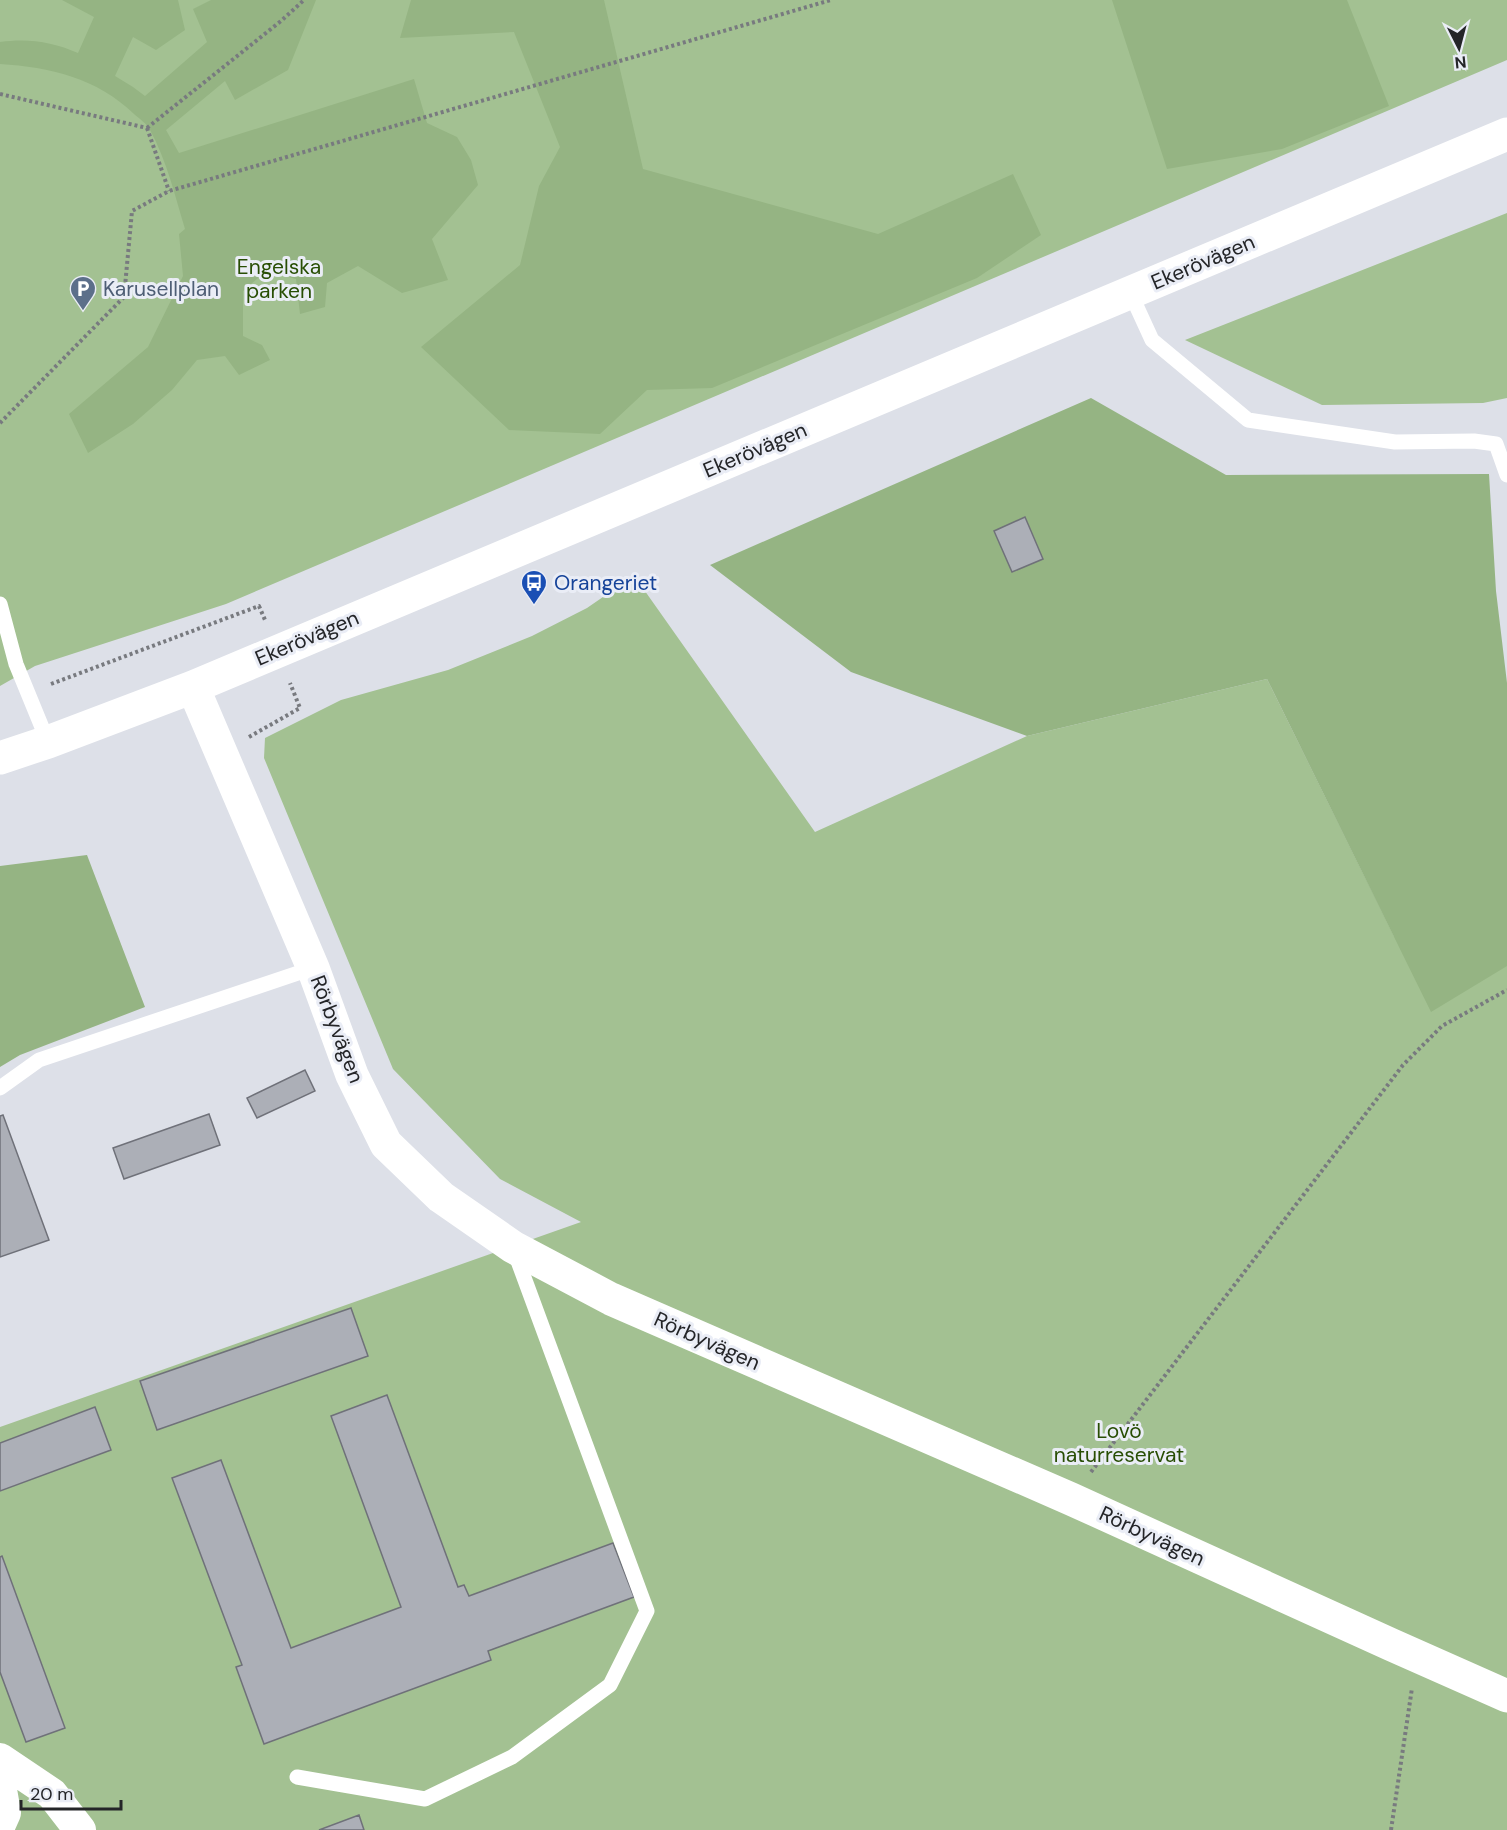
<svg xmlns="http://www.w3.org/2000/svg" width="1507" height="1830" font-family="'DM Sans',sans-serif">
	<rect width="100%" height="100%" fill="#dde0e8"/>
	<!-- green -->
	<path fill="#a3c192" d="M0,0h1507v60l-1281,544 -191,62 -35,20z
		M1507,213v185l-24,5 -161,2 -137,-65z
		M632,577l8,7 175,248 212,-96 240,-57 127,257 113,-40v934h-1507v-403l581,-205 -81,-43 -107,-110 -129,-311 1,-20 76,-38 107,-30 84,-34 55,-28z"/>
	<!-- forest -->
	<path fill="#95b483" d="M62,0h116l7,30 -29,20 -23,-13 -18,39 18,11 12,9 62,-54 -14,-33 18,-9h105l-28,70 -53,30 -10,-19 -59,49 13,23 235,-74 13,44 30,14 14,23 7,25 -46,54 16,41 -46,13 -44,-27 -31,17 -2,24 -25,7 -4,-35 -30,-8 -23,20v45l19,9 8,15 -31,15 -14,-19 -28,4 -25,30 -39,34 -45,29 -19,-39 79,-67 35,-71 -4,-42 6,-5c-10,-33 -18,-68 -35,-99 -3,-6 -10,-11 -16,-16 -37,-36 -84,-47 -134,-50v-22c28,-4 53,0 78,11l16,-36z
		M411,0h193l39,169 235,65 135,-60 28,61 -64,43 -265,110 -65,2 -47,44 -91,-4 -88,-83 99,-82 19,-79 21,-39 -46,-115 -114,6z
		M1112,0h235l42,106 -107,43 -115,20z
		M1091,398l135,77 263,-1 7,117 11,92v283l-76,46 -164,-333 -240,57 -176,-64 -141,-107z
		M87,855l58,152 -125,48 -20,12v-201z"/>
	<!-- building -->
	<path fill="#acafb7" stroke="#6f7179" stroke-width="1.5" d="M1025,517l18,42 -31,13 -18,-41z
		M305,1070l10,21 -58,27 -10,-20z
		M209,1114l11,31 -96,34 -11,-31z
		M3,1115l46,125 -49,17v-141z
		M351,1308l17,48 -211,74 -17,-49z
		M387,1395l71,192 6,-2 5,11 144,-53 21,54 -146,54 3,9 -227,84 -28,-77 6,-2 -70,-187 49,-18 70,188 110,-41 -70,-191z
		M95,1407l16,43 -111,41v-48z
		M2,1556l63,172 -39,14 -26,-70v-115z
		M359,1815l5,15h-45z"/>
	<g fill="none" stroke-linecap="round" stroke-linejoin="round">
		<!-- path -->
		<path stroke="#787a7f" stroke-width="4" stroke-dasharray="3 3" stroke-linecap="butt" d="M0,94l147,34
			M147,128l134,-107 23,-21
			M147,128l22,63
			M0,423l124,-126 8,-86 37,-20 662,-191
			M51,684l208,-78 6,14
			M249,737l51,-29 -10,-25
			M1091,1472l312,-407 39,-39 65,-36
			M1391,1830l21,-142"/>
		<!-- lane -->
		<path stroke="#fff" stroke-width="15" d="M1130,292l22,48 96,80 147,22 79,-1 22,3 11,31
			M0,604l16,60 32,78
			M0,1088l39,-28 274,-92
			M297,1777l128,22 87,-42 98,-72 37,-74 -132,-358"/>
		<!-- street -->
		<path stroke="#fff" stroke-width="32" d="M0,1759l52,35 28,36
			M0,1784l5,29 -5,11"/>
		<!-- secondary -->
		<path stroke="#fff" stroke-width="33" d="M193,687l120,281 39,107 34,69 55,53 72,50 98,52 460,200 321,146 115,51
			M0,758l48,-16 145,-55 1314,-553"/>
	</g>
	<!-- icons -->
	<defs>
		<symbol id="parking-pin" viewBox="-11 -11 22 30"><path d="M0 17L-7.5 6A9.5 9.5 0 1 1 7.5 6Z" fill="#5c6f8a" stroke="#eaedf6"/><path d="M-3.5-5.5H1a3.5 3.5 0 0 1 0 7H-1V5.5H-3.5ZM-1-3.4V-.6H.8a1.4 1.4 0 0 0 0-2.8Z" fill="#fff"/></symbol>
		<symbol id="bus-pin" viewBox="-11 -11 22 30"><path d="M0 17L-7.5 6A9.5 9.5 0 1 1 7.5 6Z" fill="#1a4fb4" stroke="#eaedf6"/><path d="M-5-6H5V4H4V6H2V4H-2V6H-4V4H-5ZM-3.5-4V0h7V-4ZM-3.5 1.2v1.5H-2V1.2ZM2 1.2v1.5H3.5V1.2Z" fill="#fff"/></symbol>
	</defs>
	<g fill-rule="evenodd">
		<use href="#parking-pin" x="68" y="274" width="30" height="40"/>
		<use href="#bus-pin" x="519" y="568" width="30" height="40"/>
	</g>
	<g text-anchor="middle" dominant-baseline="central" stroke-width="6" stroke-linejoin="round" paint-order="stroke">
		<!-- street labels -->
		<g font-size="21" fill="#242528" stroke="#eaedf6">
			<text transform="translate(1203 262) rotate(-23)">Ekerövägen</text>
			<text transform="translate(755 450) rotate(-23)">Ekerövägen</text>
			<text transform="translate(307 638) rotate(-23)">Ekerövägen</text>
			<text transform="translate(337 1029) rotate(69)">Rörbyvägen</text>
			<text transform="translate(707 1341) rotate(24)">Rörbyvägen</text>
			<text transform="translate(1152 1536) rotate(25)">Rörbyvägen</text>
		</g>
		<!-- park labels -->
		<g font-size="21" fill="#284e04" stroke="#eaedf6">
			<text x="279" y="267">Engelska<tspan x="279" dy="24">parken</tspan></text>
			<text x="1119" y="1431">Lovö<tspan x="1119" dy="24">naturreservat</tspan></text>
		</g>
		<!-- service labels -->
		<g font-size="21" fill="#4e5e75" stroke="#eaedf6" text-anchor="start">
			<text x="103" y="289">Karusellplan</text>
		</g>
		<!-- transit labels -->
		<g font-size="21" fill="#164399" stroke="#eaedf6" text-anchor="start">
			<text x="554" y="583">Orangeriet</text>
		</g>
	</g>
	<!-- north arrow -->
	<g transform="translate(1459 48) rotate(174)" stroke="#eaedf6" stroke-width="4.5" paint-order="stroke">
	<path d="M0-4.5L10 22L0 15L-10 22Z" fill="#242528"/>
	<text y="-9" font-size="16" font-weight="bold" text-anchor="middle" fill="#242528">N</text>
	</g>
	<!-- scale -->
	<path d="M21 1800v9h100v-9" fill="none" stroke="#242528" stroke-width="3"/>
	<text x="30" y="1800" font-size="18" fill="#242528" stroke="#eaedf6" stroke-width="4.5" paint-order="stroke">20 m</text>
</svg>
